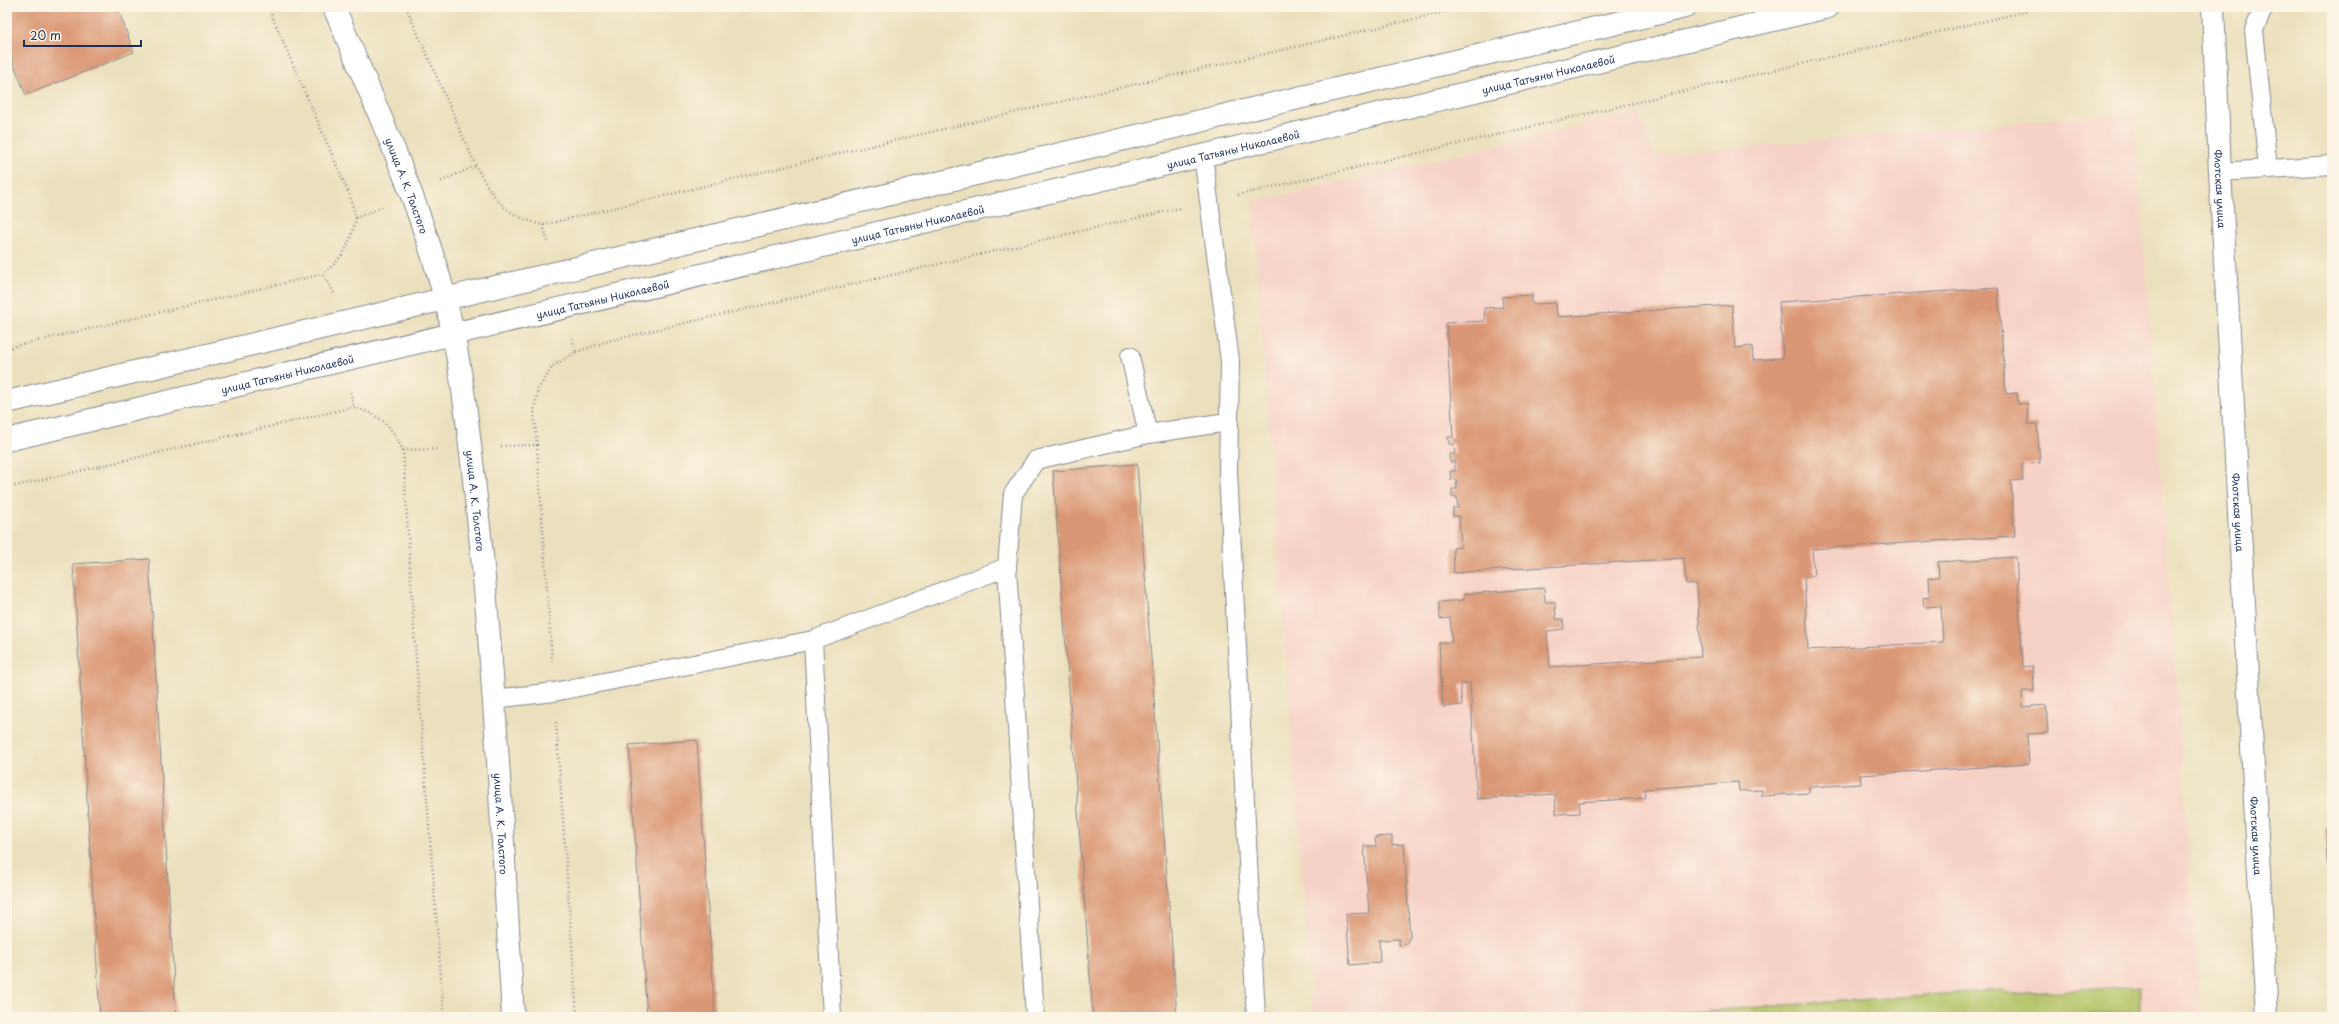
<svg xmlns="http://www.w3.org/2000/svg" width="2339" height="1024" font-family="'Playpen Sans',sans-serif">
	<rect width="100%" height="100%" fill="#fcf5e5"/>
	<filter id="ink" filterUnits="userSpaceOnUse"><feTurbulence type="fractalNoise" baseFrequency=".025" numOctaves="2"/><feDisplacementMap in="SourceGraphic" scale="8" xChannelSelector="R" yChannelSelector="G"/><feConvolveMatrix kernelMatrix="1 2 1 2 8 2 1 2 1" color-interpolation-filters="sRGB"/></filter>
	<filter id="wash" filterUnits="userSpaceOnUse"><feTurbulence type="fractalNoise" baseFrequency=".012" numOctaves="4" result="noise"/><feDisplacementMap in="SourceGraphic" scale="16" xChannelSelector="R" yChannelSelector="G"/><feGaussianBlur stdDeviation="0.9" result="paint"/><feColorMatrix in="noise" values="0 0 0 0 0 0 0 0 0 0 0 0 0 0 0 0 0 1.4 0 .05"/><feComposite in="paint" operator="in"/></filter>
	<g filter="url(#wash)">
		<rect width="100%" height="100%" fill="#ebe0bd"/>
		<!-- built -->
		<path fill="#f6d1c6" d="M1638,112l16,43 480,-43 67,905h-888l-61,-814z"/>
		<!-- green -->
		<path fill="#b2c265" stroke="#667862" d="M2140,986v25l-77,5 1,1h-447l381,-27 15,4z"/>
		<g id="blocks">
			<!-- building -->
			<path fill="#da9775" d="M7,7h110l17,45 -108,43 -19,-48z
				M1998,288l8,106 11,-1 1,11 9,-1 1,21h9l3,39 -18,1 1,16 -12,1 4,55 -203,13 2,27 -10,1 4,73 135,-8 -2,-36 -17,1 -1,-9 7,-1 -1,-19 10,-1 -1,-15 78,-5 7,110 10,-1 1,25h-12l1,16 23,-2 2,28 -21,1 2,30 -169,11 1,9 -52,3v6l-47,3v-6l-23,1 -1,-9 -94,7 1,9 -66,4 1,11 -24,1 -1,-20 -78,5 -7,-116 -10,1 2,21 -19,2 -4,-64 13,-1 -2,-24 -10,1 -1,-17 25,-2v-6l80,-6 1,14h10l1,17h7l1,10 -17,2 3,36 151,-10 -4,-73h-11l-2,-26 -230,15 -1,-25 8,-1 -2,-31h-6v-8h5l-1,-11h-5v-8h5l-1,-10 -5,1 -1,-9h5v-9h-5l-1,-8h6l-1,-10h-5l-1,-7h5l-7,-114 39,-2 -1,-13 19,-1 -1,-10 30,-2v9l24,-1 1,14 175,-12 3,43 17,-2 1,14 30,-2 -4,-56z
				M1137,464l40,553h-84l-40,-546z
				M149,559l27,458h-76l-27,-453z
				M697,740l18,277h-68l-18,-272z
				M2325,827h7v96h-1z
				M1392,836v9l12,-1 6,94 -2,1v5l-9,1v-6l-20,1 1,22 -30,3 -4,-51 23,-1 -5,-67h12l-1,-9z"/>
		</g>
	</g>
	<g filter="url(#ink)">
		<use href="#blocks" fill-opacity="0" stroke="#83888e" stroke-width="1"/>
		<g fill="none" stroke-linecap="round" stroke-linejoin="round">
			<defs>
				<path id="service" d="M2264,7l-10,23 14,139
					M1203,155l27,206 -2,111 28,545
					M2220,172l112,-7
					M1130,356l18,78
					M813,640l19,377
					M494,699l60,-7 259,-52 194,-73
					M1035,1017l-28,-450 6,-73 23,-34 112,-26 79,-12"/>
				<g id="minor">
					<path id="s1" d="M334,7c40,96 84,190 111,291 20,79 27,166 36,247 15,157 23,315 32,472"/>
					<path id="s2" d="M2213,7l7,165 47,845"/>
					<path d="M7,402l1678,-395"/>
					<path id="s3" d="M7,440l1821,-433"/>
				</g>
			</defs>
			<!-- service casing -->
			<use href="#service" stroke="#83888e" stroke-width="20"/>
			<!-- minor casing -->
			<use href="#minor" stroke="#83888e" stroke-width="24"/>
			<!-- path -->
			<path stroke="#83888e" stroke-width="2.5" stroke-dasharray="1 3" stroke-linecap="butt" d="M268,7l82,189 6,22
				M406,7l70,159
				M441,181l35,-15c19,35 28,49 67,59l315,-76 608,-142
				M1238,195l807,-188
				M543,225l5,17
				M334,293l-11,-19c22,-18 26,-28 33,-56l26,-11
				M7,348l316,-74
				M576,352l32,-11 572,-133
				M351,392l2,15c29,9 36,16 50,43l35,-1
				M537,445l15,216
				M501,446l36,-1 -3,-34 4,-22 15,-23 23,-14 -4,-14
				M403,450l11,182 30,385
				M7,488l346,-81
				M556,722l21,295"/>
			<!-- service -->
			<use href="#service" stroke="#fff" stroke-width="18"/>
			<!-- minor -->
			<use href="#minor" stroke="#fff" stroke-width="22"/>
		</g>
	</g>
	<g text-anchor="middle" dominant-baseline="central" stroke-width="3" stroke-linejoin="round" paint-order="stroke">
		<!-- street labels -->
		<g font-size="10" fill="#1b2f5e" stroke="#fcf5e5">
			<text stroke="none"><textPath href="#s3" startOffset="1584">улица Татьяны Николаевой</textPath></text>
			<text stroke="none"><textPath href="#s3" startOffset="1260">улица Татьяны Николаевой</textPath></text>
			<text stroke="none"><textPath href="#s1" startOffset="193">улица А. К. Толстого</textPath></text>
			<text stroke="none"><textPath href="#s2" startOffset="182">Флотская улица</textPath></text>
			<text stroke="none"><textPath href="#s3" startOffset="936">улица Татьяны Николаевой</textPath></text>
			<text stroke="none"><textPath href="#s3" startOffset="612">улица Татьяны Николаевой</textPath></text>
			<text stroke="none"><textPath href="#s3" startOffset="288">улица Татьяны Николаевой</textPath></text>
			<text stroke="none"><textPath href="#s1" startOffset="517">улица А. К. Толстого</textPath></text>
			<text stroke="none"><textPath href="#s2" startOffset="506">Флотская улица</textPath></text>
			<text stroke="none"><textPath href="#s1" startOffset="841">улица А. К. Толстого</textPath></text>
			<text stroke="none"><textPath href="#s2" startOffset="830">Флотская улица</textPath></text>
		</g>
	</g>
	<!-- margin -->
	<rect width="2339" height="1024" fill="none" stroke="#fcf5e5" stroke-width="24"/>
	<!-- scale -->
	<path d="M24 40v6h117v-6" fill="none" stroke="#1b2f5e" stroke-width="2"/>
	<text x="30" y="40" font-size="12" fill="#1b2f5e" stroke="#fcf5e5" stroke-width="3" paint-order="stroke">20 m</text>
</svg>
